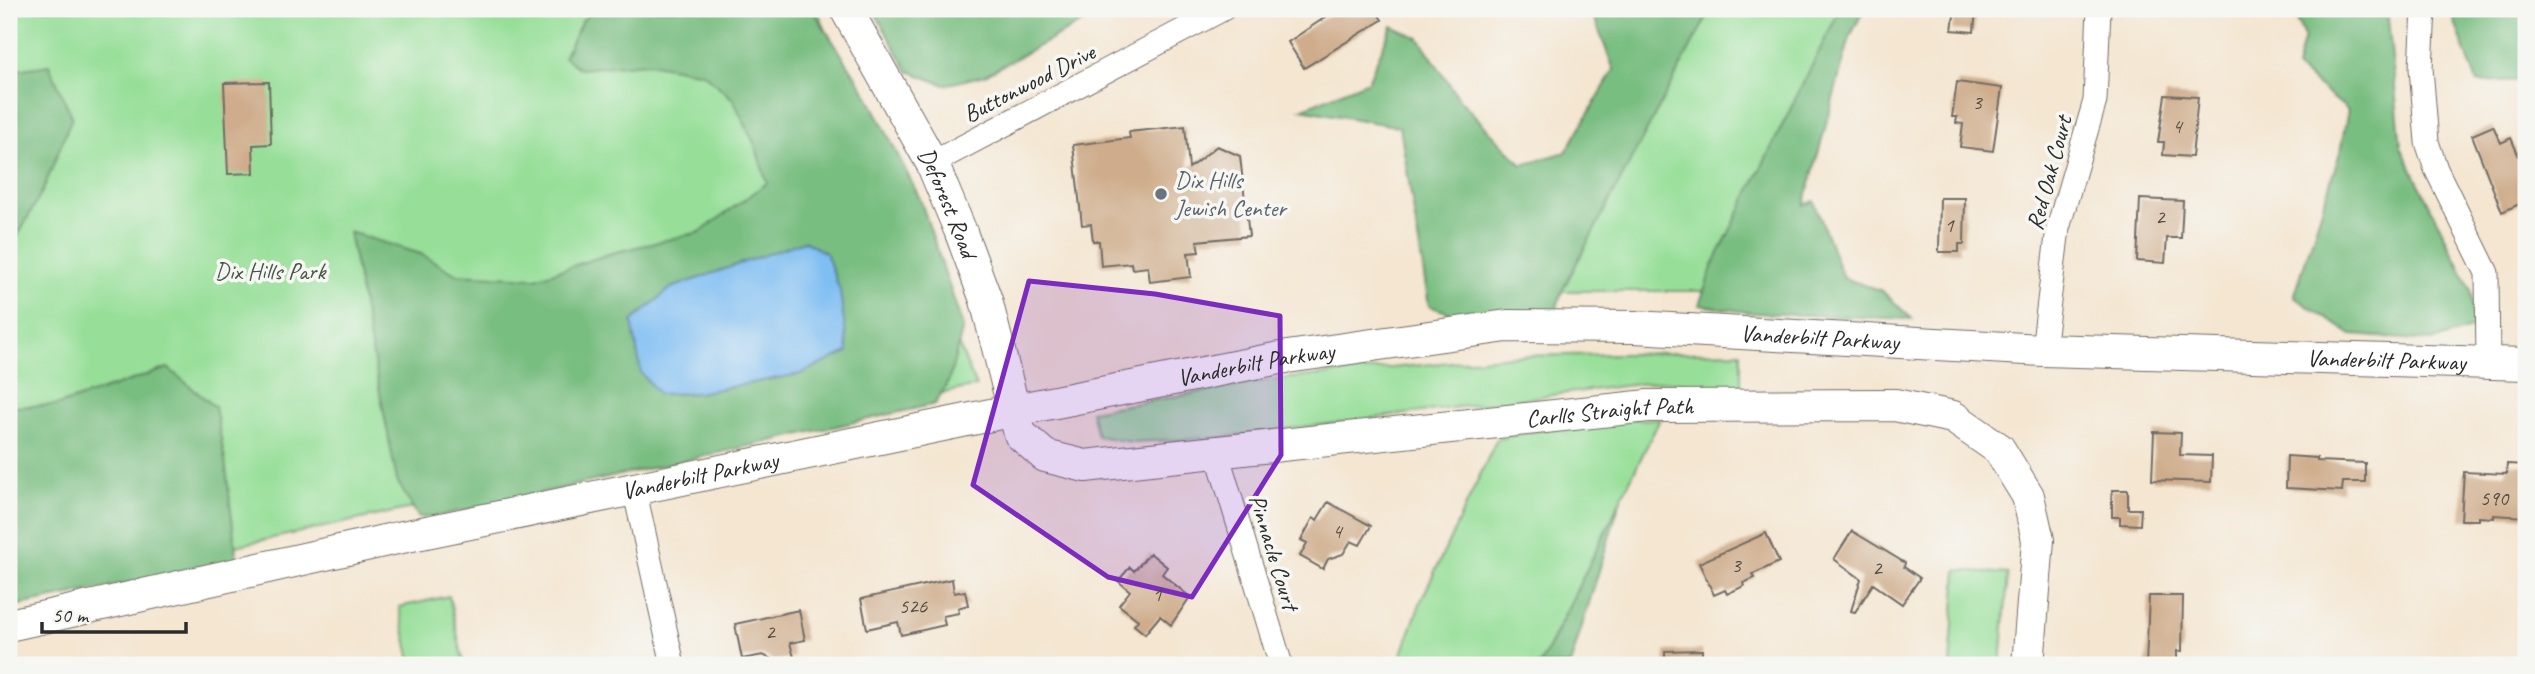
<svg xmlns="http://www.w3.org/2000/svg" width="2535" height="674" font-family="Caveat,sans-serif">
	<rect width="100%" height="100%" fill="#f6f6f2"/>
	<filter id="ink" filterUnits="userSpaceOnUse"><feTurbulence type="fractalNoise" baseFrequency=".0143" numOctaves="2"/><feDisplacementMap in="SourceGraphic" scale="14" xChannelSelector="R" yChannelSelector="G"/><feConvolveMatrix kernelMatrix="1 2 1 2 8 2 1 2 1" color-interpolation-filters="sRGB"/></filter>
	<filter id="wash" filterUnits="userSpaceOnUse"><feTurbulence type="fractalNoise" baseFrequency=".00686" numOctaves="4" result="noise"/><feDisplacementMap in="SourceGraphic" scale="28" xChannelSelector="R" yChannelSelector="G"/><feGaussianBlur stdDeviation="1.57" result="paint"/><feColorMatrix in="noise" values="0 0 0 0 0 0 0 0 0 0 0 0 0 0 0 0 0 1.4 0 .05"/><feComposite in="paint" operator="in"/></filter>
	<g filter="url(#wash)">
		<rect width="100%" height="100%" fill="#f4e6d1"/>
		<!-- green -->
		<path fill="#97df99" stroke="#618562" stroke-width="2" d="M9,9h808l159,377 -967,209z
			M1693,9h159l-136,282h-154l101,-230z
			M1741,352v37l-79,-8 -445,57 -86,4 -34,-6 -6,-25 180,-31 241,-24z
			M1660,419l-120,246h-142l23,-64 76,-162 94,-19z
			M1957,570l51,4 -7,91h-51z
			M449,596l15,69h-52l-13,-58z"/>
		<!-- forest -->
		<path fill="#79be81" stroke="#527456" stroke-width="2" fill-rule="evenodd" d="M595,9h217l55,85 53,105 43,128 -14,53 -14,24 -492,111 -24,3 -22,-37 -48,-249 72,22 35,20 80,4 76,-25 88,-21 67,-49 -12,-38 -22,-46 -30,-26 -55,-10 -68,6 -16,-12 18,-36zM804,241l-4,133 -103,19 -38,1 113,-141z
			M873,9h234l-122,66 -40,10 -37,-14z
			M1612,9h99l-149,282 -7,23 -99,1 -27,-9 -29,-179 -99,-18 67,-28 24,-55 27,12 41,62 62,65 44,-13 48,-82 -22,-58z
			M1840,9h24l-14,28 -46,168 10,-4 29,77 39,13 30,28 -159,-6 -54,-8 14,-40z
			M2292,9h95l14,138 70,143 3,38 -42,13 -80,-6 -58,-38 46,-145 8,-42 -52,-42 8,-32z
			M2450,9h76v71l-49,2z
			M49,65l23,52 -28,71 -35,64v-181z
			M168,368l47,39 10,53 12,101 -228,46v-200l49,-2z
			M1620,502l-50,163h-30z"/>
		<!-- water -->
		<path fill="#7fbef3" stroke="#55748f" stroke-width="2" d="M804,241l22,12 14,38 8,61 -48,22 -103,19 -38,1 -18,-21 -9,-52 39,-33z"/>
		<g id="blocks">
			<!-- building -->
			<path fill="#cfad8c" d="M1338,9h37l7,11 -78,48 -16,-26z
				M1955,9h21l-2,23 -22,-2z
				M269,82l2,62 -18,1 1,28 -26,1 -4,-91z
				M1957,82l45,6 -9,63 -33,-4 3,-23 -7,-1 1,-6h-5z
				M2165,95l33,2 -6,60 -29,-2 1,-13h-6z
				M1185,126l4,42 28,-22 23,10 9,80 -52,5 2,11 -11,1 3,24 -41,5 -2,-15 -16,2 -1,-6 -30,3 -2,-25h-6l-2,-17 -9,1 -9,-80 57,-7 -1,-6z
				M2493,126l8,17 10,-5 15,35v28l-24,11 -30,-77z
				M1940,198h25l-1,46h-5v8h-20z
				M2140,199l43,2 -2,37h-14l-2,25 -28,-2z
				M2154,432l27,1 -1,22 32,1 -1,26 -59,-2z
				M2287,456l30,2v3l48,2v19h-22l-1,9 -56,-3z
				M2507,464l19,1v52l-32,-2v3l-15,-1v3h-18l3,-48 42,2z
				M2112,490h16v19h13l-1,16 -20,-1v-7h-8z
				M1328,502l43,24 -11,19 -9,-4 -8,13 -15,5 -5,10 -23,-13 7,-13 -6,-3 12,-22 4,2z
				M1852,531l53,32 -1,4 16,11 -18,26 -29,-20 -18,28 -4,-1 10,-32 -27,-20z
				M1766,533l13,29 -26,12 2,4 -12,5 1,3 -17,8 -2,-4 -11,5 -15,-32z
				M1150,553l17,14 -5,7 28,23 -19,28 -11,-9 -15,18 -11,-9 4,-5 -19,-15 11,-14 -12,-10 12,-14 4,4z
				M952,579l2,14 11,-2 3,14 -10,3 1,5 -16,3 2,9 -44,10 -3,-13 -31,7 -6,-30z
				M2149,596h34l-1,55h-5v14h-31z
				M799,610l6,30 -15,3 4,14 -19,4 -12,-6 -21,4 -7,-35z
				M1702,650v15h-37v-14z"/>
		</g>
	</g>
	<g filter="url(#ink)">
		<use href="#blocks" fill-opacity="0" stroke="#716c65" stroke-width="2"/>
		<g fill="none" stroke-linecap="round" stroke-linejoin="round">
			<defs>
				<path id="street" d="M2424,9l-3,59 6,74 9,27 51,104 1,90
					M932,163l291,-154
					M2043,350l15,-122 37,-127 4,-92
					M1217,453l64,212
					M634,488l39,177"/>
				<g id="secondary">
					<path id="s1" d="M846,9l86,154 28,67 26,70 34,134 25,22 40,10 563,-60 247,-1 58,12 46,32 29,47 10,44 -10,125"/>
					<path id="s2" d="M9,625l379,-85 627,-130 265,-52 227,-32 128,1 408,23 483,14"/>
				</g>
			</defs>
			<!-- street casing -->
			<use href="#street" stroke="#716c65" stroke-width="25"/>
			<!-- secondary casing -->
			<use href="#secondary" stroke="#716c65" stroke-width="34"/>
			<!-- street -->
			<use href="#street" stroke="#fff" stroke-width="23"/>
			<!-- secondary -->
			<use href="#secondary" stroke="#fff" stroke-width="32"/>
		</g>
	</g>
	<!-- marked area -->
	<path fill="#7b2cbf" fill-opacity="0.2" stroke="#7b2cbf" stroke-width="5" stroke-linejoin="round" d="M1029,281l126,13 125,22 1,139 -89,142 -84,-20 -135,-92z"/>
	<!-- markers -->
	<circle fill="#6b7280" stroke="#f6f6f2" stroke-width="2.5" cx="1161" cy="194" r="7"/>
	<g text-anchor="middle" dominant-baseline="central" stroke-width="7" stroke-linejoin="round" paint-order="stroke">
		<!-- number labels -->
		<g font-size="21" fill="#544c43">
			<text x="1977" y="102">3</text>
			<text x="2177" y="126">4</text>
			<text x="2160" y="217">2</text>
			<text x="1949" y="225">1</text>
			<text x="2494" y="498">590</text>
			<text x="1337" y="531">4</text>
			<text x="1736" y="565">3</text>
			<text x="1877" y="568">2</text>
			<text x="1157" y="594">1</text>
			<text x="913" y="606">526</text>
			<text x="770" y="632">2</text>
		</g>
		<!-- street labels -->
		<g font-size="24" fill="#2b2b2b" stroke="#f6f6f2">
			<text transform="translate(1029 83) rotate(-27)">Buttonwood Drive</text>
			<text transform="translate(2049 173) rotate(-75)">Red Oak Court</text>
			<text stroke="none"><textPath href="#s1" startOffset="219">Deforest Road</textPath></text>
			<text stroke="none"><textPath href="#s2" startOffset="1841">Vanderbilt Parkway</textPath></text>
			<text stroke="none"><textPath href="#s2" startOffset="2408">Vanderbilt Parkway</textPath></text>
			<text stroke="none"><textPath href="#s2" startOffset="1274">Vanderbilt Parkway</textPath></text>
			<text stroke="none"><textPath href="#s1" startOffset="1064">Carlls Straight Path</textPath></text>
			<text stroke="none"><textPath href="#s2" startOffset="707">Vanderbilt Parkway</textPath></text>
			<text transform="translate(1274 552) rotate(73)">Pinnacle Court</text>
		</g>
		<!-- worship labels -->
		<g font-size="24" fill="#5b616d" stroke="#f6f6f2" text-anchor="start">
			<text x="1175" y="180">Dix Hills<tspan x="1175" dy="28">Jewish Center</tspan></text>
		</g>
		<!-- park labels -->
		<g font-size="24" fill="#465846" stroke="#f6f6f2">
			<text x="270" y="271">Dix Hills Park</text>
		</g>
	</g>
	<!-- margin -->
	<rect width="2535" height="674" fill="none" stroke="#f6f6f2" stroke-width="35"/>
	<!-- scale -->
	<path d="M42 622v10h144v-10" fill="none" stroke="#2b2b2b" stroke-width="3.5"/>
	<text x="52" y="622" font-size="21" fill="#2b2b2b" stroke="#f6f6f2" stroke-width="5" paint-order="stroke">50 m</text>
</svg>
